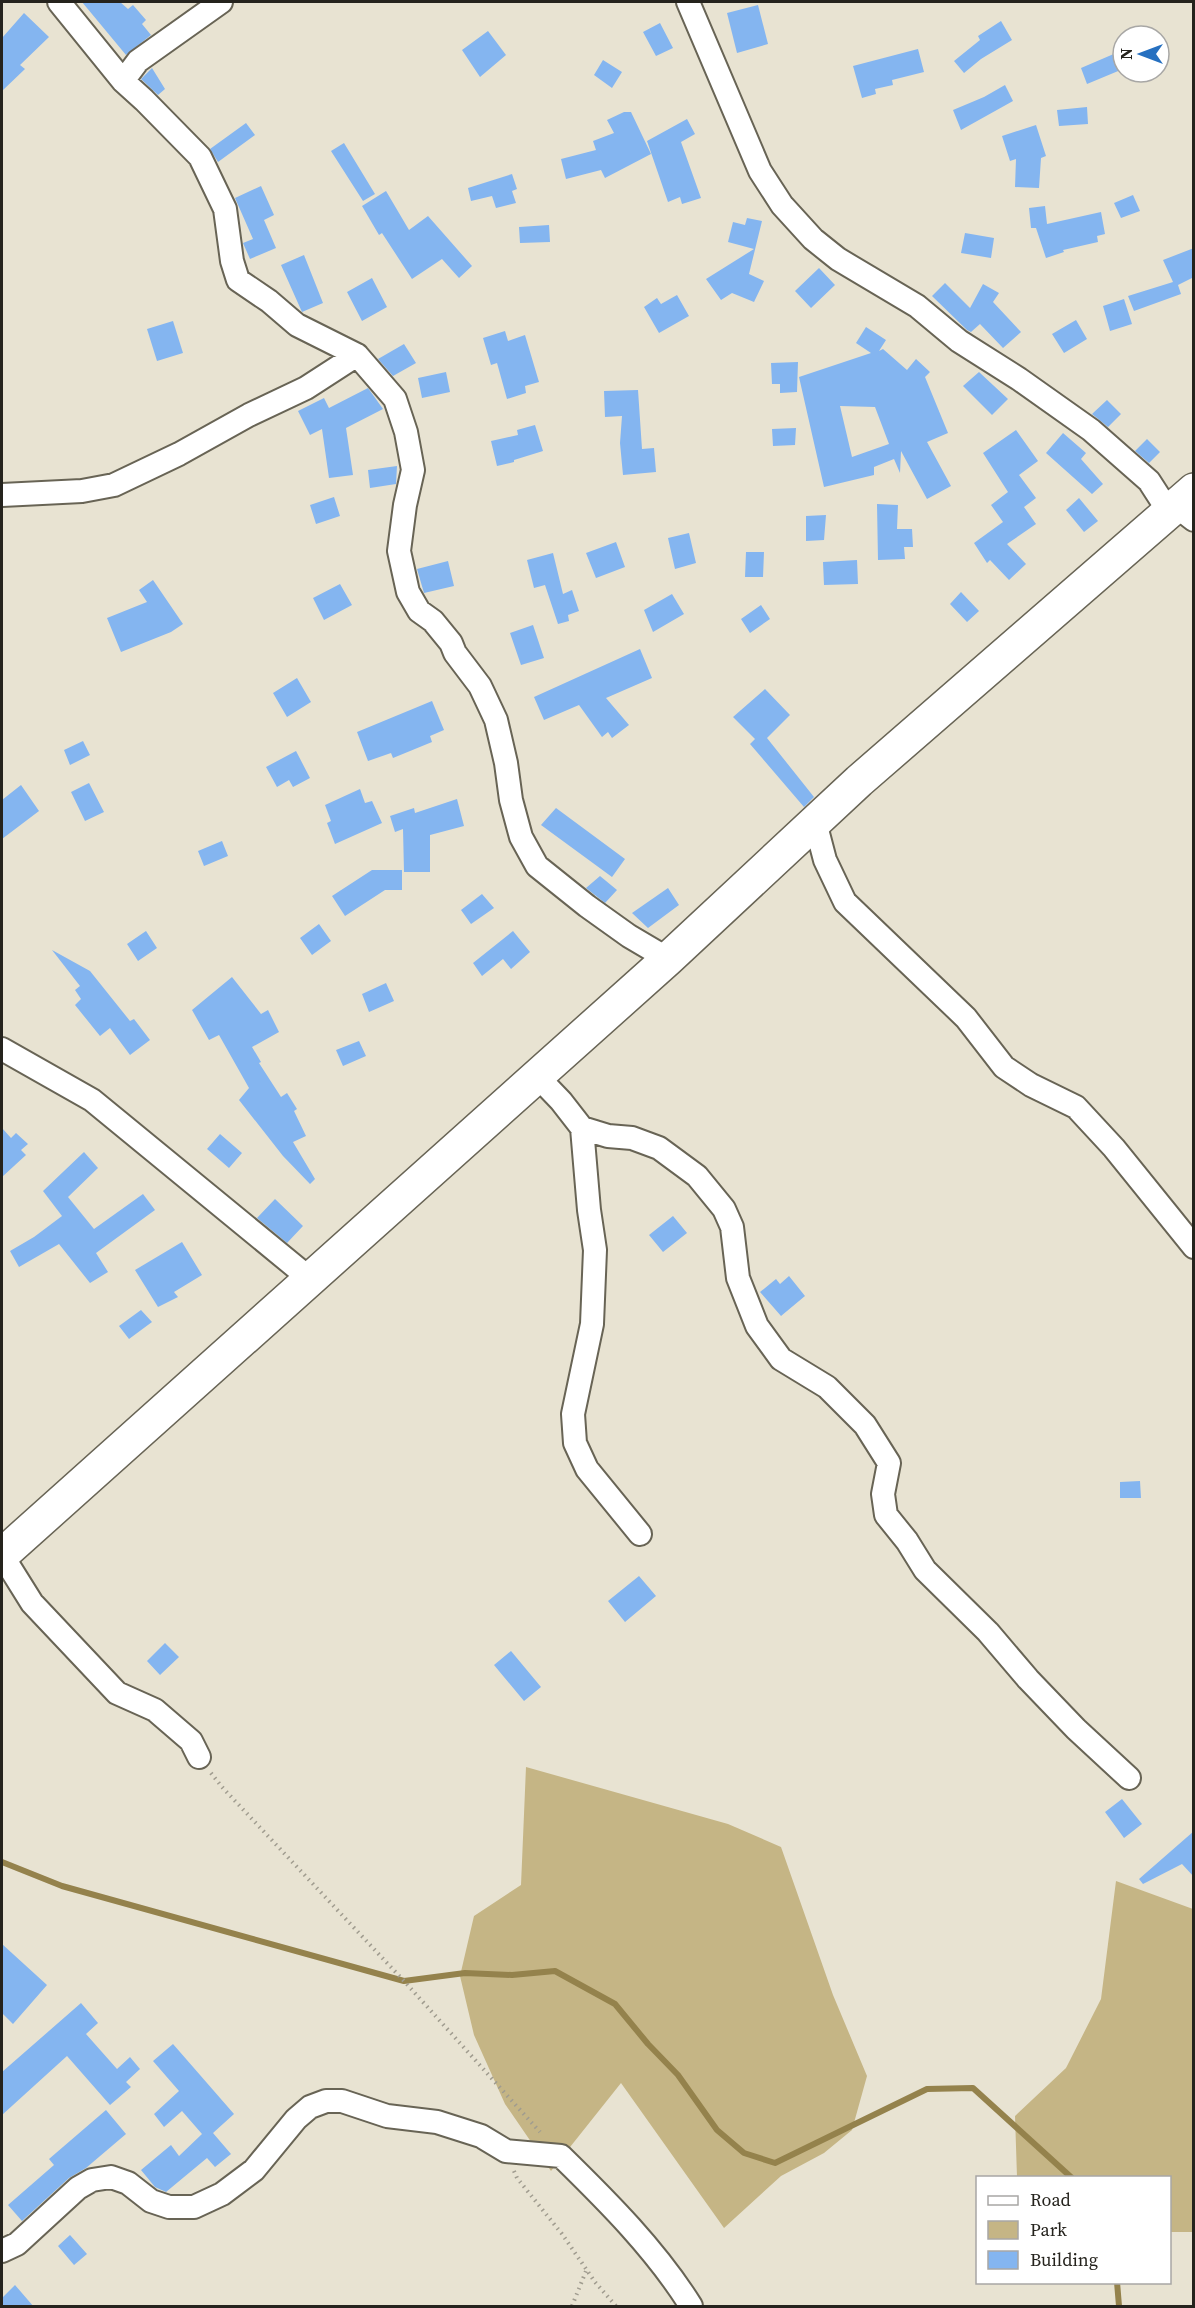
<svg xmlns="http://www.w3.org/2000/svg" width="1195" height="2308" font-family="'Source Serif 4',serif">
	<rect width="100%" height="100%" fill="#e8e3d2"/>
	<!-- green -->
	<path fill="#c5b585" d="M526,1767l202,57 53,23 52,148 34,81 -15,54 -28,23 -43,23 -57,52 -103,-145 -70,88 -46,-67 -31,-69 -14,-59 14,-60 47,-31z
		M1116,1881l77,28v323h-23v-54l-153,-1 -2,-61 51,-48 35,-69z"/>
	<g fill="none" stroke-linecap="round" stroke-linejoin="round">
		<!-- stream -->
		<path stroke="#94824c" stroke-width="6" d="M2,1862l60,24 342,95 61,-8 47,2 43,-4 60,33 33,40 30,31 39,55 27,23 31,10 152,-74 46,-1 99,90
			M1117,2282l2,24"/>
	</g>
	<!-- building -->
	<path fill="#84b5f0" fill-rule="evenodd" d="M82,2h38l8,7 5,-4 13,15 -4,4 9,11 -25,20z
		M758,5l10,39 -31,9 -10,-40z
		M24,13l25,24 -29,28 5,4 -23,22v-53z
		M1001,21l11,19 -31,19 -17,14 -10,-12 26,-21 -2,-4z
		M660,23l13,25 -17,8 -13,-24z
		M488,31l18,24 -26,22 -18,-27z
		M918,49l6,23 -32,8 1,5 -18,4 1,5 -14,4 -9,-32z
		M1123,50v19l-36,15 -6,-16z
		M603,60l19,12 -10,16 -18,-13z
		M152,68l13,21 -7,6 -17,-16z
		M1005,85l8,16 -52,29 -8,-20 31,-13z
		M1087,107l1,17 -29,2 -2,-16z
		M624,112h7l20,42 -46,24 -4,-8 -35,9 -5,-20 35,-9 -3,-9 21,-8 -7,-13z
		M687,119l8,15 -14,8 20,56 -19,6 -2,-7 -12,5 -21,-61z
		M246,123l9,12 -37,27 -8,-13z
		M1036,125l10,31 -5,2 -2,30 -24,-1 1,-28 -6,2 -8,-25z
		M344,143l31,51 -12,7 -32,-50z
		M512,174l5,15 -5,2 4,12 -20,5 -4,-12 -21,5 -3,-13z
		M261,186l13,29 -10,5 12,28 -26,11 -7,-16 10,-4 -18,-41z
		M386,191l23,39 19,-14 44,50 -13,12 -17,-19 -30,20 -30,-46 -3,2 -17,-29z
		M1133,195l7,16 -19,7 -7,-15z
		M1045,206l2,18 54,-12 4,22 -8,2 1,6 -35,8 1,2 -18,6 -10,-30h-5l-2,-20z
		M747,218l15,3 -13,53 15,7 -10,21 -22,-9 -11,7 -15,-21 48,-30 -26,-7 5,-20 12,3z
		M549,225l1,17 -30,1 -1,-16z
		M965,233l29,5 -3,20 -30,-5z
		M1194,248v29l-16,8 3,9 -47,17 -6,-15 45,-14 -10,-22z
		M304,255l19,48 -21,9 -21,-47z
		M819,268l16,17 -24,23 -16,-17z
		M372,278l15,29 -25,14 -15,-29z
		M945,283l25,25 13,-24 16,9 -6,9 28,30 -18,16 -23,-24 -9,8 -4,-2 -35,-34z
		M677,295l12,21 -30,17 -15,-26 13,-9 4,6z
		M1124,299l8,25 -22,7 -7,-25z
		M1076,320l11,19 -23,14 -12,-19z
		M173,321l10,32 -26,8 -10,-32z
		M866,327l20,13 -7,11 4,-2 24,21 9,-11 14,13 -5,5 23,56 -21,9 24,44 -24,13 -26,-48 -1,22 -6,-14 -20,8v8l-50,12 -25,-110 72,-24 -15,-10zM840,406l35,1 14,37 -37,13z
		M505,331l3,10 17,-6 14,47 -14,4 1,7 -19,6 -10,-36 -6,2 -8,-27z
		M404,344l12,19 -23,13 -15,-17z
		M798,362l-1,30 -17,1v-9h-8l-1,-21z
		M446,372l4,20 -28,6 -4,-20z
		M979,372l29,27 -16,16 -29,-29z
		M368,388l15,21 -37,19 7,47 -24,3 -7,-49 -12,6 -12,-24 26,-13 5,10z
		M638,390l4,59 12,-1 2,24 -33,3 -3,-32 2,-27 -17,1 -1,-26z
		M1107,400l14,14 -13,13 -16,-13z
		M535,425l8,26 -29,9v2l-17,4 -6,-25 27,-6 -1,-5z
		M796,428l-1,17 -22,1 -1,-17z
		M1016,430l22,31 -19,14 17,23 -12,9 12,17 -29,20 19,20 -17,16 -19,-20 -3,3 -13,-20 29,-21 -12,-17 17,-13 -25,-39z
		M1063,433l23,20 -5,6 22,25 -11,10 -46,-41z
		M1147,439l13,13 -11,11 -14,-12z
		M397,466l-1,18 -26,4 -2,-18z
		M334,497l6,19 -24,8 -6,-19z
		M1079,498l19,23 -14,11 -18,-22z
		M877,504l21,1 -1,24h15l1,18h-9l1,12 -27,1z
		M826,515l-2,25 -18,1v-25z
		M689,533l7,30 -21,6 -7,-31z
		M616,542l9,25 -29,11 -10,-25z
		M746,552h18l-1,25h-18z
		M553,553l10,41 9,-4 7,21 -11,4 1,6 -11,3 -13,-39 -11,3 -7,-28z
		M857,560l1,24 -34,1 -1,-23z
		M448,561l6,25 -30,7 -7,-24z
		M153,580l30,44 -12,8 -50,20 -14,-34 40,-16 -8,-12z
		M340,584l12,21 -28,15 -11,-22z
		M961,592l18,19 -12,11 -17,-18z
		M672,594l12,20 -31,18 -9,-22z
		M761,605l9,14 -20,14 -9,-14z
		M533,625l11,33 -23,7 -11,-32z
		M640,649l12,29 -46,20 23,27 -17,13 -4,-6 -6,5 -23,-32 -35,15 -10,-23z
		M297,678l14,24 -24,15 -14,-24z
		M765,689l25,26 -23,23 47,59 -10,10 -54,-63 5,-5 -22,-22z
		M432,701l12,29 -14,6 2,6 -39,16 -2,-5 -23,8 -11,-29z
		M83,741l7,14 -20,10 -6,-15z
		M296,751l14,27 -17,9 -4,-7 -12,7 -11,-20z
		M89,783l15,29 -19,9 -14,-29z
		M21,785l18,26 -37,28v-39z
		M360,789l5,14 7,-2 10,22 -47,21 -8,-21 4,-2 -6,-16z
		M457,799l7,27 -34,9v37h-26l-1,-43 -8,3 -5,-16 24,-8 1,5z
		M556,808l69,51 -13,18 -71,-52z
		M222,841l6,15 -24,10 -6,-15z
		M372,870h30v20h-17l-40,26 -13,-20z
		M600,876l17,14 -12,13 -19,-15z
		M668,888l11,17 -31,23 -16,-15z
		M482,894l12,14 -23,16 -10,-14z
		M319,924l12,17 -19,14 -12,-17z
		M146,931l11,17 -19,13 -11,-17z
		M513,931l17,21 -19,17 -8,-10 -21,17 -9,-13z
		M52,950l38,21 40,50 4,-2 16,21 -20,15 -20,-27 -10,8 -25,-31 6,-6 -6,-9 5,-4z
		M232,977l29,37 7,-4 11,22 -27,15 9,15 -2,1 22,34 6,-4 10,16 -3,2 12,25 -13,6 22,37 -5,5 -27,-28 -44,-56 10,-12 -30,-53 -10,5 -17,-30z
		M386,983l8,18 -25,11 -7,-18z
		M359,1041l7,15 -23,10 -7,-16z
		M2,1128l9,10 5,-5 12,11 -7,6 5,5 -24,22z
		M220,1134l22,19 -13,15 -22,-19z
		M84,1152l14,16 -30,29 26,32 49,-35 12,16 -59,43 12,19 -18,11 -31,-39 -40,23 -9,-16 24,-14 28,-21 -19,-25z
		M275,1199l28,27 -16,17 -30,-25z
		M673,1216l14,17 -24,19 -14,-17z
		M182,1242l20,33 -28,17 4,5 -20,10 -23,-37z
		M789,1276l16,20 -24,20 -21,-24 16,-13 4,5z
		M141,1310l11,12 -23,17 -10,-13z
		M1140,1481l1,17h-21v-16z
		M639,1576l17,20 -31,26 -17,-21z
		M165,1643l14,14 -19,18 -13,-14z
		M511,1651l30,36 -17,14 -30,-36z
		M1122,1799l20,25 -18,14 -19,-26z
		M1194,1831v46l-12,-13 -39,20 -4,-5z
		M2,1944l45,41 -34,39 -11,-11z
		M81,2003l17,20 -12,11 31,35 13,-12 10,12 -14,13 5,5 -21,18 -43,-49 -65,59v-43z
		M173,2044l61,70 -21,19 18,21 -16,13 -8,-9 -41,34 -11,-5 -14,-17 30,-25 8,11 23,-22 -20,-23 -18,16 -10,-13 25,-23 -26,-30z
		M106,2110l20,24 -40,34 -17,10 -47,43 -14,-16 46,-40 -5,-6z
		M70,2235l17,19 -13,11 -16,-19z
		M15,2285l19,22h-32v-9z"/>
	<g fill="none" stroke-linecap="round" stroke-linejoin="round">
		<defs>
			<path id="street" d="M59,2l64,79 21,19 56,57 25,52 7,52 6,19 31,21 28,24 60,30
				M688,2l72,169 22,34 31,34 25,20 79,47 42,35 60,38 72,51 58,51 20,31
				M123,81l15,-20 83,-59
				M2,495l80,-4 32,-6 65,-31 70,-39 57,-27 51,-33 38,44 11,33 7,38 -8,35 -6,46 9,41 11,19 14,10 18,22 4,10 25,33 16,34 10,43 5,37 10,37 16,29 50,40 42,30 39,23
				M1176,506l18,14
				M815,822l10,38 20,42 121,116 38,49 27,18 45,22 38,41 80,99
				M2,1049l90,51 217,178
				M537,1076l24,25 21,27 7,82 6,40 -3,74 -19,90 2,29 12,26 53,65
				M582,1128l26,8 24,2 27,10 38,28 27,33 8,18 6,51 19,48 24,33 46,28 38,38 24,38 -6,31 3,21 21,26 18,29 63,62 40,47 48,50 53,49
				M2,1555l30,48 85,90 38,17 36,31 8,16
				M2,2251l15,-7 61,-56 14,-8 19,-3 17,6 23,18 18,6h25l28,-13 32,-24 42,-51 14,-12 16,-6h16l45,15 50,6 44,14 25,15 55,5c47,46 95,94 130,150"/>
			<path id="primary" d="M2,1555l666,-596 191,-178 335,-291"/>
		</defs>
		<!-- street casing -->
		<use href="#street" stroke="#686455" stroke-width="26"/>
		<!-- primary casing -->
		<use href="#primary" stroke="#686455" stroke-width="36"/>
		<!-- path -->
		<path stroke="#a09c8f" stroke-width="4" stroke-dasharray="1.5 4.5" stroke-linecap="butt" d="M211,1773l11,14 182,194 136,151
			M514,2171l3,7 45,56 33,48 21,24
			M572,2306l14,-35"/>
		<!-- street -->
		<use href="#street" stroke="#fff" stroke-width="22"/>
		<!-- primary -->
		<use href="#primary" stroke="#fff" stroke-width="33"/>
	</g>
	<!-- border -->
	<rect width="1195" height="2308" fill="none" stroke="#25231d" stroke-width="6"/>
	<!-- legend -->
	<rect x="976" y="2176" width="195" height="108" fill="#ffffff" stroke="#a8a7a5" stroke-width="1.5"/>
	<rect x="988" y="2196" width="30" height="9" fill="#ffffff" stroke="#a8a7a5" stroke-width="1.5"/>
	<text x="1030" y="2206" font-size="18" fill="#25231d">Road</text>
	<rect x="988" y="2221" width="30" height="18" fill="#c5b585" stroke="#a8a7a5" stroke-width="1.5"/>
	<text x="1030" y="2236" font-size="18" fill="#25231d">Park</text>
	<rect x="988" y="2251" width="30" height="18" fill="#84b5f0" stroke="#a8a7a5" stroke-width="1.5"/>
	<text x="1030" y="2266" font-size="18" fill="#25231d">Building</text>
	<!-- north arrow -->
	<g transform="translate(1141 54) rotate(270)"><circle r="28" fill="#ffffff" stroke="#a8a7a5" stroke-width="1.5"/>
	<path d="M0-4.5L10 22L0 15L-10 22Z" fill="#2670c0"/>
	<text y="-9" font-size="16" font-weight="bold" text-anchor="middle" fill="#25231d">N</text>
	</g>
</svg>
